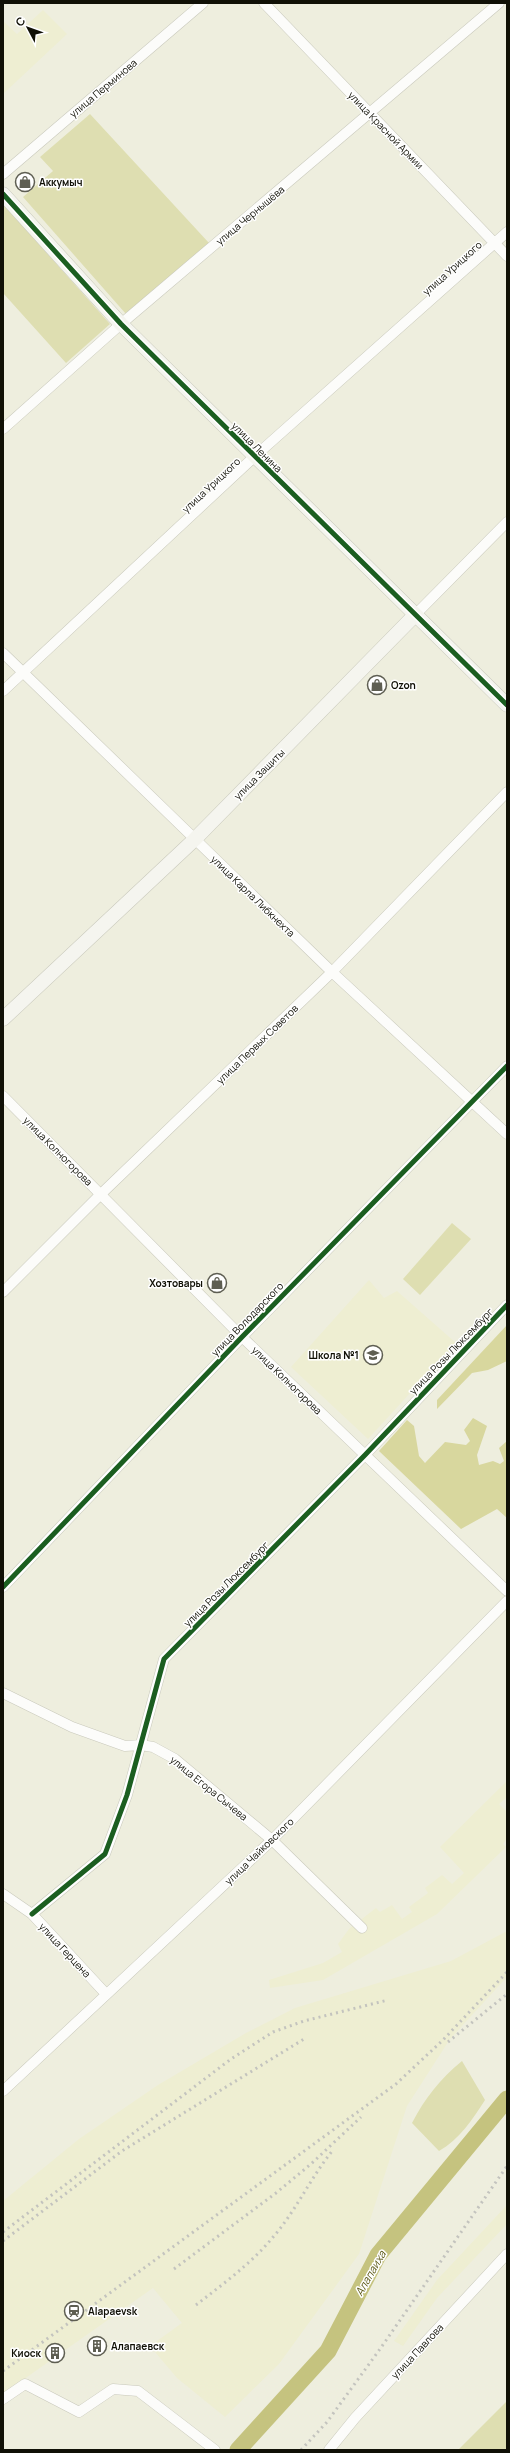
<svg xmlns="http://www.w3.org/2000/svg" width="510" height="2453" font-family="Manrope,sans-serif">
	<rect width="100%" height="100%" fill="#eeeede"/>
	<!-- built -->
	<path fill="#eeeed2" d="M43,10l24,24 -64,60v-73l14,13z
		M369,1280l15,18 13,-7 59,52 -88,96 -77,-72z
		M507,1781v16l-8,7 8,8v26l-4,6 3,3 -69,67 -114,66 -53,8 -1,-8 54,-17 19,-11 -4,-8 11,-15 27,-21 4,4 12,-7 10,14 10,-7 -3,-5 19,-14 -3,-5 17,-13 10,9 12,-11 -24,-26z
		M507,1931v46l-57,62 -43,67 -48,148 -80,110 -54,53 -48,-39 -27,-32 32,-23 -29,-35 -150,106v-193l76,-62 79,-54 88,-52 49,-25 156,-47z
		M507,2205v19l-70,74 -34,48 -9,-5 43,-61z"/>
	<!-- green -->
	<path fill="#dedeb1" d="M90,114l119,129 -83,71 -103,-117 30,-26 -13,-14z
		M3,204l107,120 -44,39 -63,-70z
		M452,1223l19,16 -51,56 -17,-16z
		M462,2061l23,39c-13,20 -25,39 -46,51l-27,-28c13,-25 28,-44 50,-62z
		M507,2401v49h-49z"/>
	<!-- forest -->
	<path fill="#d8d79e" d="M507,1325v36l-19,9 -16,3 -35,36v-9z
		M473,1418l14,8 -10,29 2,10 14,-4 7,3 4,-3 -5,-13 8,-7v77l-10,-9 -36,20 -82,-78 28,-31 7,6 5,30 6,7 20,-21 21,3 4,-4 -6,-11z"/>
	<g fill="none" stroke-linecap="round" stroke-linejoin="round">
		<!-- river -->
		<path stroke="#c5c37f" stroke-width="17" d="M238,2450l90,-99 50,-96 129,-156"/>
		<defs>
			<path id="street" d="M264,3l243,253
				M3,174l200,-171
				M3,429l118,-105 378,-321
				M415,615l92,-93
				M3,653l329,319 175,162
				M3,691l251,-234 253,-225
				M3,1096l239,241 265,254
				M3,1292l98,-98 231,-222 175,-180
				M3,1587l239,-250 265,-271
				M3,1693l69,34 53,19 16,-1 12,2 22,12 97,81 90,88
				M3,1894l29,20 74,80
				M32,1914l73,-60 22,-59 37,-136 201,-204 142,-150
				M3,2091l269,-251 235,-239
				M3,2399l22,-15 54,28 34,-23 25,2 77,59
				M329,2450l26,-32 152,-164"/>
			<path id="secondary" d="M3,194l118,130 386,381
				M3,1019l191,-179 221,-225"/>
		</defs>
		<!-- street casing -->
		<use href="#street" stroke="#c9c9bc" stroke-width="11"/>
		<!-- secondary casing -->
		<use href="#secondary" stroke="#c9c9bc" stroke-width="15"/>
		<!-- street -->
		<use href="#street" stroke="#fcfcfa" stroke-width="10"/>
		<!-- secondary -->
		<use href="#secondary" stroke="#f5f5ef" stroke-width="14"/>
		<!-- rail -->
		<path stroke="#c3c3be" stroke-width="3" stroke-dasharray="2 4" stroke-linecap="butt" d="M448,2042l59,-48
			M3,2232l228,-173 42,-27 31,-11 84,-21
			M3,2241l119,-90 182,-112
			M174,2269l102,-76 35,-29 50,-47
			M196,2305c27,-21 56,-42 78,-69 23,-27 37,-59 59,-86
			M3,2371l393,-287 47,-44 64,-68
			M301,2450l26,-28 53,-73 127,-183"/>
		<defs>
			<path id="cycleway" d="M3,194l118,130 386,381
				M3,1587l239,-250 265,-271
				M32,1914l73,-60 22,-59 37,-136 201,-204 142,-150"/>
		</defs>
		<!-- cycleway casing -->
		<use href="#cycleway" stroke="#fff" stroke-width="8"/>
		<!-- cycleway -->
		<use href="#cycleway" stroke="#1b5e20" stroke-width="5"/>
	</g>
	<!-- icons -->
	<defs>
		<symbol id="shop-ring" viewBox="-11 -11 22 22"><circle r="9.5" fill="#fff" stroke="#5e5e52" stroke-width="1.5"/><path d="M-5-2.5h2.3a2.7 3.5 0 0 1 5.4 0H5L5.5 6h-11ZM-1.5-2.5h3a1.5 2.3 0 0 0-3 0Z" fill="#5e5e52"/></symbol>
		<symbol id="school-ring" viewBox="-11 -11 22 22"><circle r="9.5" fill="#fff" stroke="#5e5e52" stroke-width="1.5"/><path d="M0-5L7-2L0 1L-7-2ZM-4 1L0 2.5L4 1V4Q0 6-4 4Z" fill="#5e5e52"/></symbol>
		<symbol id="station-ring" viewBox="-11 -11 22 22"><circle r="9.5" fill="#fff" stroke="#5e5e52" stroke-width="1.5"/><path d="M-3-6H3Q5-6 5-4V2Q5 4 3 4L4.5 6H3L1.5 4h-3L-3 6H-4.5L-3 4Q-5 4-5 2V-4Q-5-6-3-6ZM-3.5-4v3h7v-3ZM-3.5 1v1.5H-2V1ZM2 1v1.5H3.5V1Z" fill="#5e5e52"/></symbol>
		<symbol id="building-ring" viewBox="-11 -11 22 22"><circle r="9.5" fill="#fff" stroke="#5e5e52" stroke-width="1.5"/><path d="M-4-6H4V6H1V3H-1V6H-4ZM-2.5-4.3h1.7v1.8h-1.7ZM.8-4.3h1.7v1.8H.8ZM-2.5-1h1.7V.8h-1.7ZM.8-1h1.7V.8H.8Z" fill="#5e5e52"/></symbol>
	</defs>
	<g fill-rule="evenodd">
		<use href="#shop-ring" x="14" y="171" width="22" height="22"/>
		<use href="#shop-ring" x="366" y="674" width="22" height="22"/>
		<use href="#shop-ring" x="206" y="1272" width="22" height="22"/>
		<use href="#school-ring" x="362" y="1344" width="22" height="22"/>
		<use href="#station-ring" x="63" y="2300" width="22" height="22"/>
		<use href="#building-ring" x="86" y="2335" width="22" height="22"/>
		<use href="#building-ring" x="44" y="2342" width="22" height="22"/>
	</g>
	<g text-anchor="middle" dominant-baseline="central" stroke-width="3" stroke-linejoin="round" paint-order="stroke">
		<!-- street labels -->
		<g font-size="10" fill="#101006" stroke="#fff">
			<text transform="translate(103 88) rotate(-40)">улица Перминова</text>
			<text transform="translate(386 130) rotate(46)">улица Красной Армии</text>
			<text transform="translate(250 215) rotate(-40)">улица Чернышёва</text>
			<text transform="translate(452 268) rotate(-42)">улица Урицкого</text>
			<text transform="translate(257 447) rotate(45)">улица Ленина</text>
			<text transform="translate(211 485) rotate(-43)">улица Урицкого</text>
			<text transform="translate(259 774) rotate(-45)">улица Защиты</text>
			<text transform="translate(253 896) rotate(44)">улица Карла Либкнехта</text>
			<text transform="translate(257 1044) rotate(-44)">улица Первых Советов</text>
			<text transform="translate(58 1151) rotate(45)">улица Колногорова</text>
			<text transform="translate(247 1319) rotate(-46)">улица Володарского</text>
			<text transform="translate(451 1351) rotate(-46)">улица Розы Люксембург</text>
			<text transform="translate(287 1380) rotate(44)">улица Колногорова</text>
			<text transform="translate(226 1584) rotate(-45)">улица Розы Люксембург</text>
			<text transform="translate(209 1788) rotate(39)">улица Егора Сычева</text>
			<text transform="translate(259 1851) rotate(-44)">улица Чайковского</text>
			<text transform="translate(65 1950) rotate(47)">улица Герцена</text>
			<text transform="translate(417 2351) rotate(-47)">улица Павлова</text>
		</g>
		<!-- poi labels -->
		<g font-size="10" font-weight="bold" fill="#101006" stroke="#fff" text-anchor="start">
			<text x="39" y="182">Аккумыч</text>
			<text x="391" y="685">Ozon</text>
			<text x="203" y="1283" text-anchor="end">Хозтовары</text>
			<text x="359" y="1355" text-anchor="end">Школа №1</text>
			<text x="88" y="2311">Alapaevsk</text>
			<text x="111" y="2346">Алапаевск</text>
			<text x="41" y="2353" text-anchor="end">Киоск</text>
		</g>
		<!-- water labels -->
		<g font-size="11" font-style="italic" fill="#5b5815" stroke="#fff">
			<text transform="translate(370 2273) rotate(-60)">Алапаиха</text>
		</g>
	</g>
	<!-- border -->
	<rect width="510" height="2453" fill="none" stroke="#101006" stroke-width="8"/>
	<!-- north arrow -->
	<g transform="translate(28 28) rotate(311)" stroke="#ffffff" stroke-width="3" paint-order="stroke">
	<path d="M0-3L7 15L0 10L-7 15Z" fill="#101006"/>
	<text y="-6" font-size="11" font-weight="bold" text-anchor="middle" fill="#101006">С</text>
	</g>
</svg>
